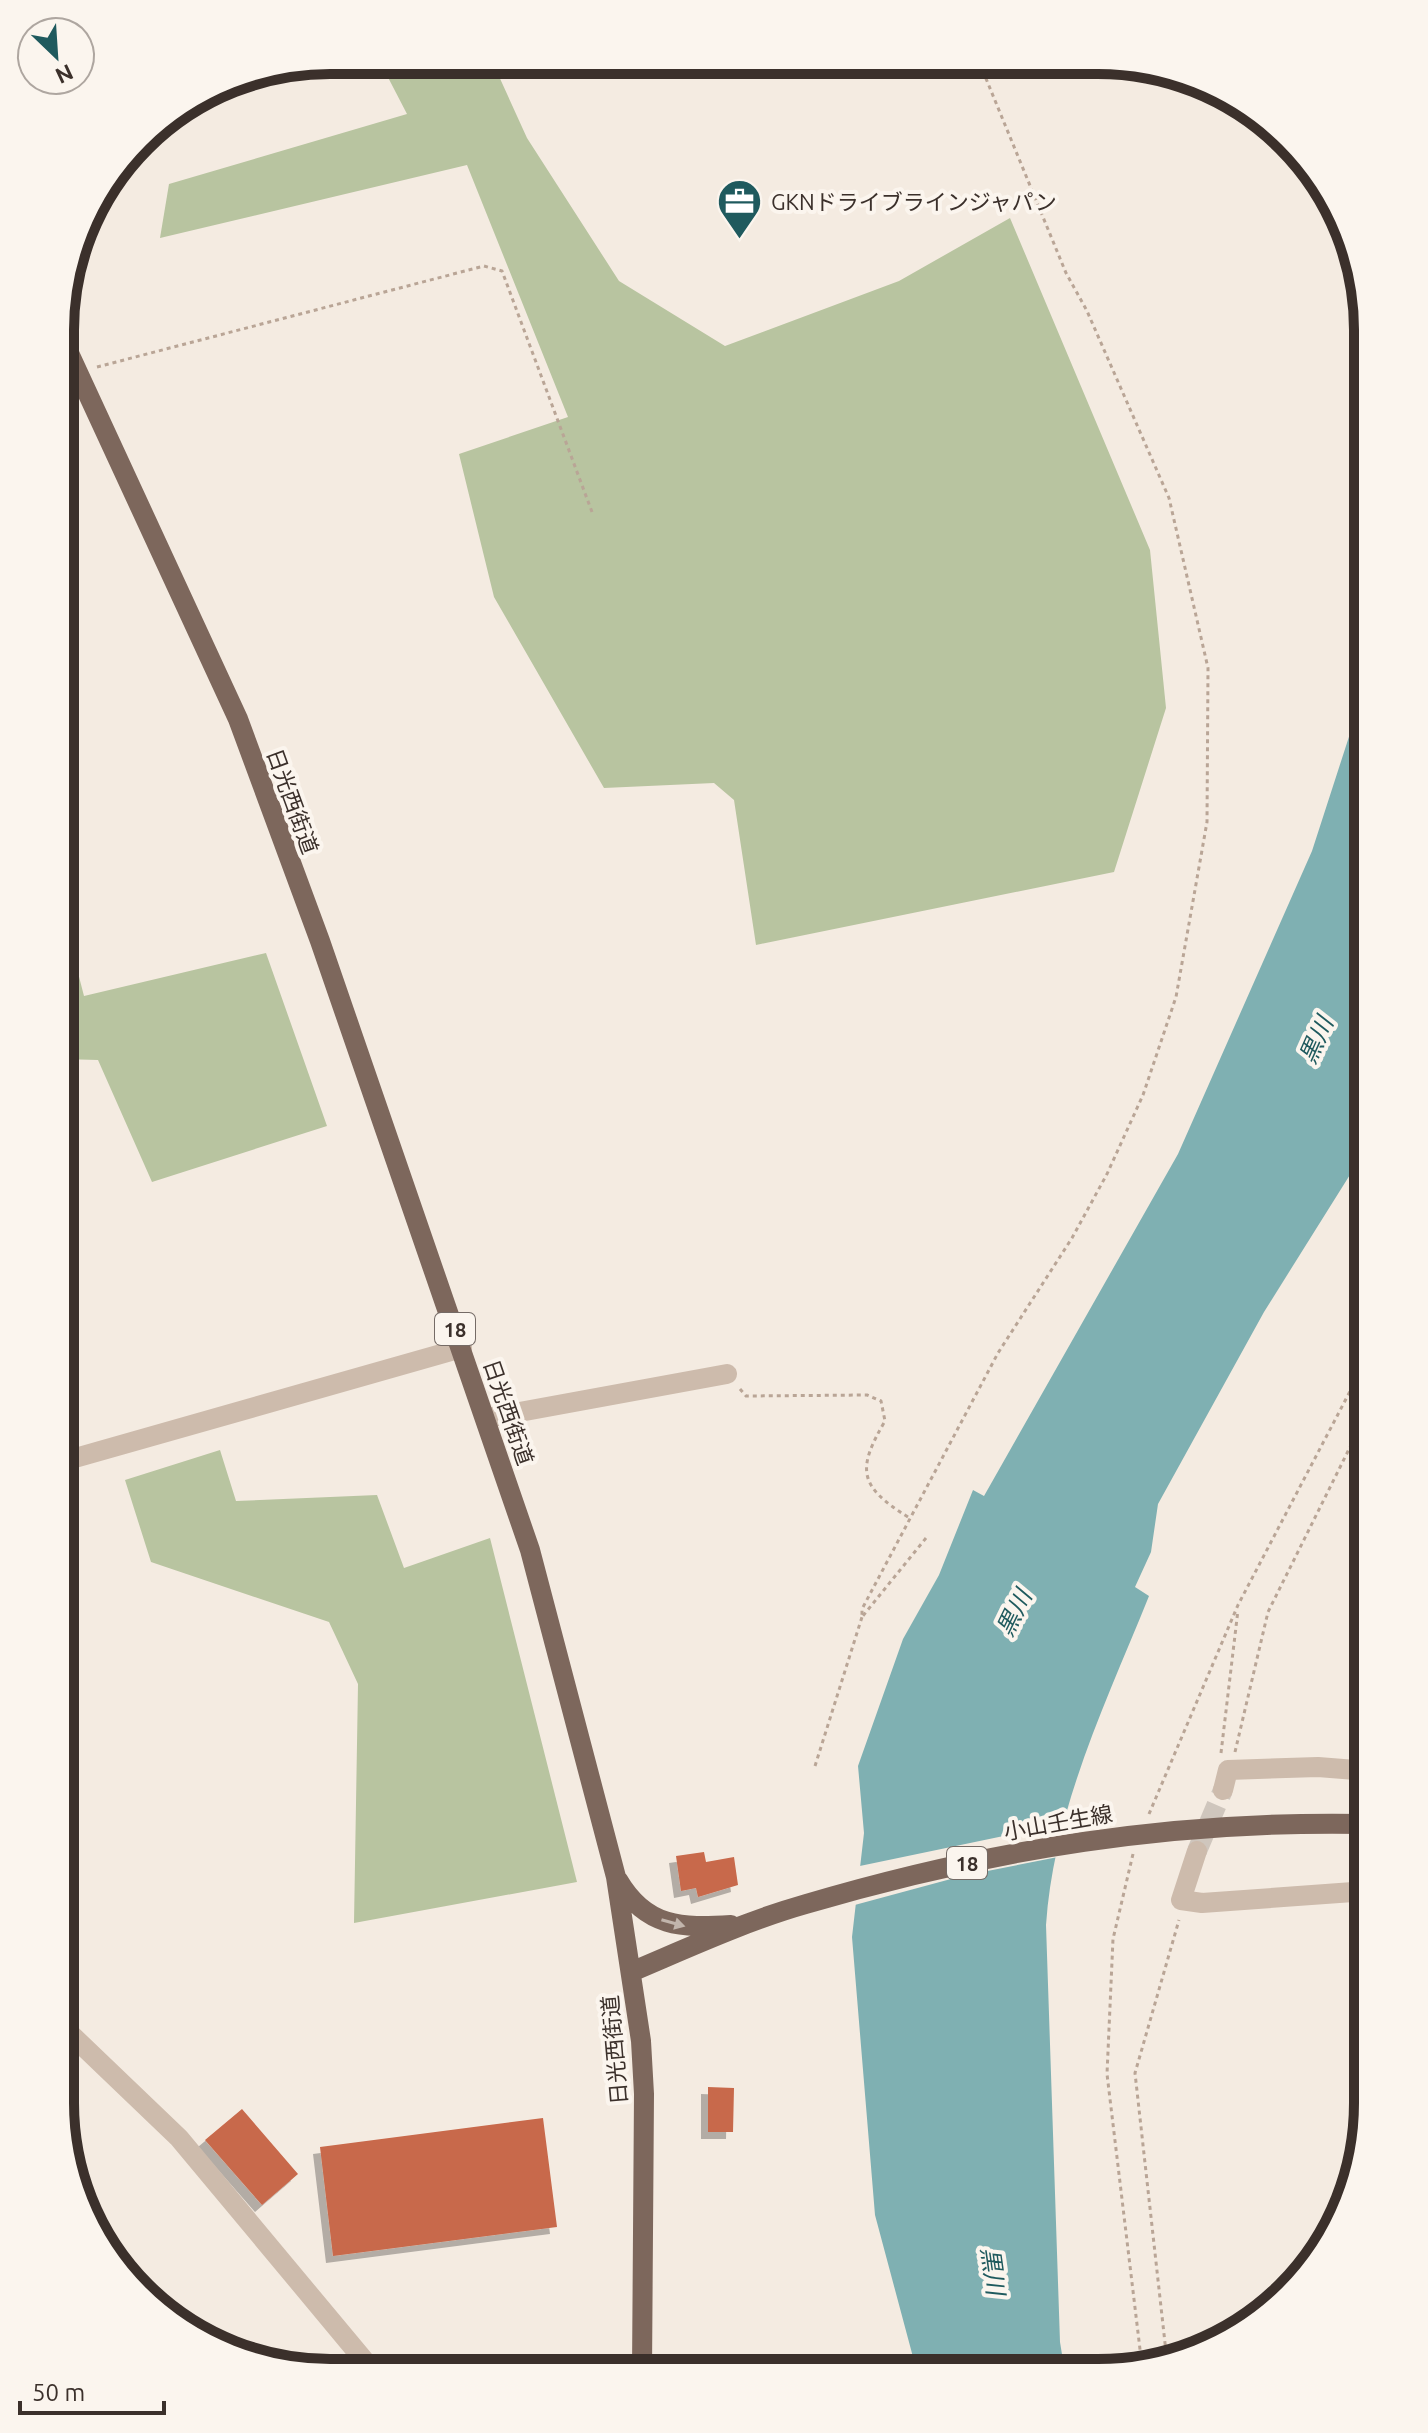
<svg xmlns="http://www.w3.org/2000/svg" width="1428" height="2433" font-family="Ubuntu,'Noto Sans JP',sans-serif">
	<defs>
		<filter id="shadow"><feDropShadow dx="-7" dy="7" stdDeviation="0" flood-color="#0004"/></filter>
	</defs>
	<rect width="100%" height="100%" fill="#f4ebe1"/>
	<!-- green -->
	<path fill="#b8c4a0" d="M379,60l113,1 35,77 92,143 106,65 174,-65 111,-63 140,332 16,158 -52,164 -358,73 -22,-145 -20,-17 -110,5 -110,-191 -35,-143 109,-37 -101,-252 -307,73 9,-54 238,-70z
		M61,907l23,89 182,-43 61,173 -175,56 -54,-122 -37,-1z
		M220,1450l16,51 141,-6 27,73 86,-30 87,344 -223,41 4,-239 -29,-62 -178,-60 -26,-82z"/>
	<!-- water -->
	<path fill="#7fb0b2" d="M1368,678v468l-104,166 -106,192 -7,48 -16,35 14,9c-43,107 -95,212 -103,329l14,417 5,31 -148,-1 -42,-157 -23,-278 12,-104 -6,-67 45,-127 36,-64 34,-85 11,6 194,-342 134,-303z
		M61,1215l9,2c9,25 18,57 -9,75z"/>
	<!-- pier -->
	<path fill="#f4ebe1" d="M1066,1823l-8,34 -96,19 -111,30 4,-39z"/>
	<!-- building -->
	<path fill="#c8694b" filter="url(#shadow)" d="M704,1852l2,10 28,-5 4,28 -40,12 -2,-9 -15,3 -5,-35z
		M708,2087l26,1 -1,44h-25z
		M242,2109l56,65 -36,31 -57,-65z
		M543,2118l14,109 -224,29 -13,-109z"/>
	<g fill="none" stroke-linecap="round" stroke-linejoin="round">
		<!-- minor-tunnel -->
		<path stroke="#cfc6bd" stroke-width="20" stroke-dasharray="20 10" stroke-linecap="butt" d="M1197,1851l26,-61"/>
		<!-- path -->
		<path stroke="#b9a596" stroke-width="3" stroke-dasharray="4 4" stroke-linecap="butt" d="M97,367l387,-101 18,5 90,241
			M740,1389l6,7 121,-1 14,6 4,20c-28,48 -27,65 23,96
			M926,1538l-64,79v-8l136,-256 74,-115 35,-64 36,-79 33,-98 31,-175 1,-154 -39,-170 -82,-187 -21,-38 -86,-209
			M1235,1752l33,-140 100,-201
			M1221,1753l17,-143
			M815,1766l47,-149
			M1149,1814l89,-209 130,-248
			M1133,1854l-20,85 -6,135 35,292
			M1167,2361l-32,-288 44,-153"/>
		<!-- minor -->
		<path stroke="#cdbbac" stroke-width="20" d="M487,1418l240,-44
			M61,1462l401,-114
			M1223,1790l5,-20 90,-3 50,4
			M1197,1851l-16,49 21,3 165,-12
			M60,2024l119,114 194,233"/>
		<!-- major -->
		<path stroke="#7d675c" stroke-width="20" d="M62,338l176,381 82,222 210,609 86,327 25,164 3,53 -2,278
			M618,1880c28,48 64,48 113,45
			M631,1972c57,-24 115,-51 175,-68 186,-55 368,-84 561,-80"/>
	</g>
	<!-- one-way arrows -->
	<defs><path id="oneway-solid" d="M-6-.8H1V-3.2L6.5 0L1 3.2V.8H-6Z" transform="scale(2)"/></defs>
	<use fill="#c2b5ac" href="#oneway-solid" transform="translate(673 1923) rotate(16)"/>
	<!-- icons -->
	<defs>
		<symbol id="office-pin" viewBox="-11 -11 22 30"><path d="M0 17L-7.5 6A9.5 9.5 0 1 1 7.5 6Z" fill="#1f5a5e" stroke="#fbf5ee"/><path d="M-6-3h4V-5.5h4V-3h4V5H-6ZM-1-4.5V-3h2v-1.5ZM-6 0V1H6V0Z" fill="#fff"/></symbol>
	</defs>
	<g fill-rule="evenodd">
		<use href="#office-pin" x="714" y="176" width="51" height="69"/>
	</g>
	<g text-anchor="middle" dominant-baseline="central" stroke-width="8" stroke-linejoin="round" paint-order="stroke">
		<!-- shield labels -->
		<g fill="#fbf5ee" stroke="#756b66" stroke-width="2">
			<rect x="435" y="1313" width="40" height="32" rx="6"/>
			<rect x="947" y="1847" width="40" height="32" rx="6"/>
		</g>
		<g font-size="20" font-weight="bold" fill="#3b302b">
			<text x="455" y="1329">18</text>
			<text x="967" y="1863">18</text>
		</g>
		<!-- poi labels -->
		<g font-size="22" fill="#3b302b" stroke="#fbf5ee" text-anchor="start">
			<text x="771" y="201">GKNドライブラインジャパン</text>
		</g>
		<!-- street labels -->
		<g font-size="22" fill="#3b302b" stroke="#fbf5ee">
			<text transform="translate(293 801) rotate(70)">日光西街道</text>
			<text transform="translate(509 1412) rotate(71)">日光西街道</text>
			<text transform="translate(1058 1822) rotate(-10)">小山壬生線</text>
			<text transform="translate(614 2050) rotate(-95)">日光西街道</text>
		</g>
		<!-- water labels -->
		<g font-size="24" font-style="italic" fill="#1f5a5e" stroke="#fbf5ee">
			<text transform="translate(1316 1040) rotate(-66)">黒川</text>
			<text transform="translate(1014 1613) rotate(-64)">黒川</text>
			<text transform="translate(993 2271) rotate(82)">黒川</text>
		</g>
	</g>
	<!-- crop -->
	<path d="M0 0H1428V2433H0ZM330 74H1098A256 256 0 0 1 1354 330V2103A256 256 0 0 1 1098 2359H330A256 256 0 0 1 74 2103V330A256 256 0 0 1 330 74Z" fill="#fbf5ee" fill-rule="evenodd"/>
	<path fill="none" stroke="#3b302b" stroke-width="10" d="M330 74H1098A256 256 0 0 1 1354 330V2103A256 256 0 0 1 1098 2359H330A256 256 0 0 1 74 2103V330A256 256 0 0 1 330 74Z"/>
	<!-- north arrow -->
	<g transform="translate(56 56) rotate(155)"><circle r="38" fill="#fbf5ee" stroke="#aea6a0" stroke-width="2"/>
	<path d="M0-6L14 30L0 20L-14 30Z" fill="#1f5a5e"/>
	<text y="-12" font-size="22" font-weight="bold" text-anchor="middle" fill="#3b302b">N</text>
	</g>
	<!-- scale -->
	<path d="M20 2401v12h144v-12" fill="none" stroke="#3b302b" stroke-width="4"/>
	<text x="32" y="2401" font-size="24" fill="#3b302b" stroke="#fbf5ee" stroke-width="6" paint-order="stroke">50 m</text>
</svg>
